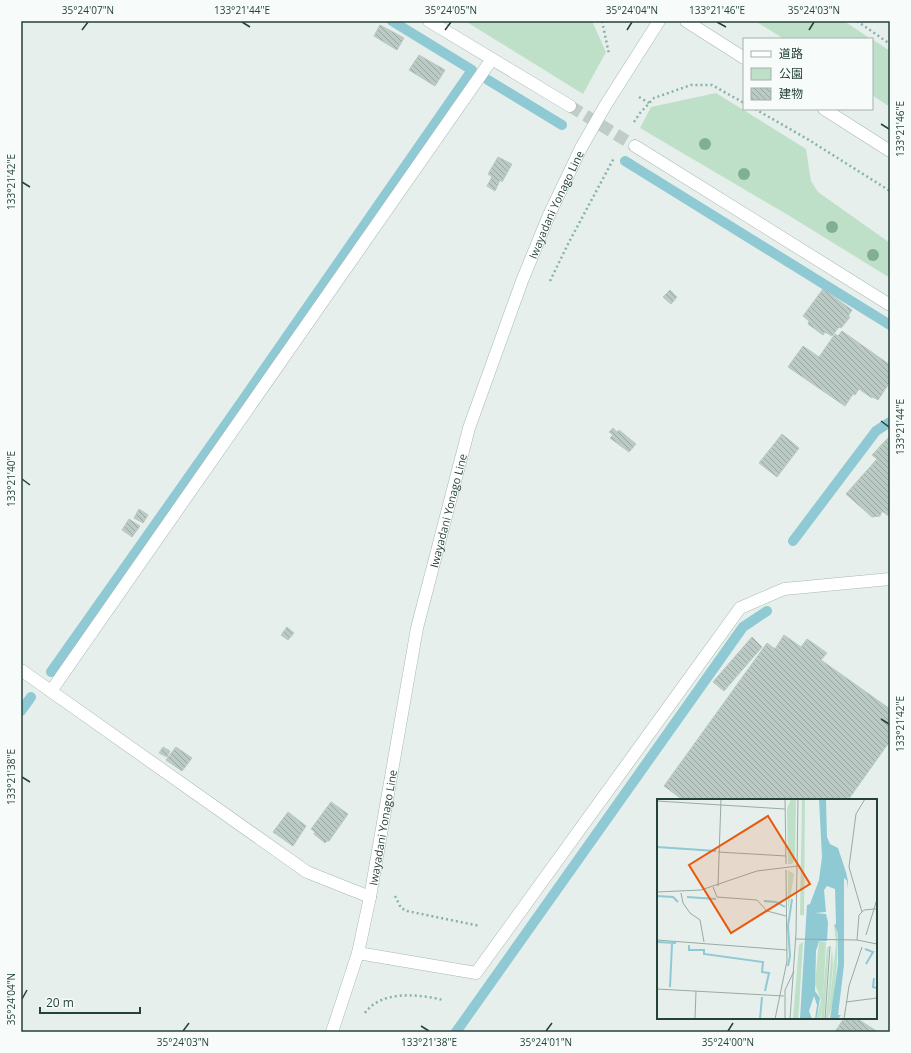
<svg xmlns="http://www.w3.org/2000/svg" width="911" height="1053" font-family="'Open Sans','Noto Sans JP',sans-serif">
	<defs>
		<pattern id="building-back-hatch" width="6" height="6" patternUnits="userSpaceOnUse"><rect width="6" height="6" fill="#bbcac4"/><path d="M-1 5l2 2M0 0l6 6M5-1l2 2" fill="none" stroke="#98a6a0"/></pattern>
	</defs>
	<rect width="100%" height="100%" fill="#e6efeb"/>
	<!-- green -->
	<path fill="#bfe0c8" d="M465,21h127l14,31 -23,42z
		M755,21h89l27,18h-87z
		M872,39l18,12v56l-18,-12z
		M716,93l90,56 5,32 7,11 72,51v35l-102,-63 -148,-87 11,-21z"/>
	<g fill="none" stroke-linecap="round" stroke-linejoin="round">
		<!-- stream -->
		<path stroke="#8ec9d4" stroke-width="10" d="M488,80l74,45
			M625,161l265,164
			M793,541l83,-110 14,-9
			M51,672l180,-255 241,-347 -80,-49
			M21,711l10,-14
			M456,1032l287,-405 24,-16"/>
	</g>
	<!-- building -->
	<path fill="url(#building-back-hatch)" stroke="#b8c9c2" d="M380,25l24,13 -7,12 -23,-14z
		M419,55l26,15 -10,16 -26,-16z
		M498,157l14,7 -10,18 -2,-2 -5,11 -8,-5 5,-9 -4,-3z
		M823,289l29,21 -4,6 2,1 -9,11 -2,-1 -7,9 -7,-4 -2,3 -15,-11 1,-3 -6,-5z
		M670,290l7,7 -6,7 -8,-7z
		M842,331l48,34v17l-12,18 -5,-3 -1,1 -13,-9 -4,6 -2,-1 -8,12 -57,-39 15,-21 16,11 16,-23 3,2z
		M613,428l4,4 2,-2 17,14 -7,8 -19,-14 3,-3 -4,-3z
		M782,434l17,14 -22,29 -18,-14z
		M888,438l2,2v77l-8,-6 -2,5 -8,1 -26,-23 31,-35 -5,-4z
		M139,509l9,6 -5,8 -9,-5z
		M129,519l11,7 -8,11 -10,-7z
		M287,627l7,6 -6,7 -7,-5z
		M784,635l17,12 6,-8 20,14 -6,7 69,49v32l-42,59h-165l-19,-14 103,-143 8,6z
		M752,637l10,10 -38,44 -11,-9z
		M163,747l7,4 -3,6 -8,-4z
		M176,747l16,11 -10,13 -16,-11z
		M331,802l17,12 -19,27h-2l-2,2 -11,-9 1,-2 -4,-3z
		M288,812l18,14 -13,20 -20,-14z
		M844,1018h12l22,14h-43z"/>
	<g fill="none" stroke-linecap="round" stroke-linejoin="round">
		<!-- minor-tunnel -->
		<path stroke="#bfccc8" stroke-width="12" stroke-dasharray="12 6" stroke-linecap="butt" d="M570,106l65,40"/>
		<defs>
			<path id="minor" d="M429,21l141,85
				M635,146l255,159
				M21,670l286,202 63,25
				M51,691l441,-632
				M358,953l118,20 264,-365 44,-19 106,-10"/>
			<g id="secondary">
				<path d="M686,21l58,37"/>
				<path d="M824,109l66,42"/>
				<path id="s1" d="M332,1032l26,-79 12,-56 47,-269 52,-200 53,-147 27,-66 32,-67 24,-42 54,-85"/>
			</g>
		</defs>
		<!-- minor casing -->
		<use href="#minor" stroke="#a8b8b2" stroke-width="13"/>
		<!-- secondary casing -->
		<use href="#secondary" stroke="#a4bbb3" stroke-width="13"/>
		<!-- path -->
		<path stroke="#86b3a5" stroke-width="2.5" stroke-dasharray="2 3" stroke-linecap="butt" d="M602,21l7,33
			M857,21l33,23
			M639,97l10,6
			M755,109l54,31 81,51
			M634,122l6,-9 14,-15 37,-13h21l32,18
			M550,281l18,-37 46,-86
			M395,896l6,12 6,3 73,15
			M365,1013c16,-23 54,-19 78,-13"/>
		<!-- minor -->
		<use href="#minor" stroke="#fff" stroke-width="12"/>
		<!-- secondary -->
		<use href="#secondary" stroke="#fff" stroke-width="12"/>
	</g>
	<!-- trees -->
	<g fill="#80af93">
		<circle cx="705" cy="144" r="6"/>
		<circle cx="744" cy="174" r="6"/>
		<circle cx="832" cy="227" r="6"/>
		<circle cx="873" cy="255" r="6"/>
	</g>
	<!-- ticks -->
	<path fill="none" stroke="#24423a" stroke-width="1.5" d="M242,22l8,5M717,22l9,5M82,30l6,-8M445,30l6,-8M627,30l5,-8M809,30l5,-8M881,124l8,5M22,182l8,5M881,421l8,6M22,479l8,6M881,719l8,5M22,777l8,5M22,999l5,-9M421,1026l8,5M183,1031l6,-8M546,1031l6,-8M728,1031l5,-8"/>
	<g text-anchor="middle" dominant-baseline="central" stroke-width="3" stroke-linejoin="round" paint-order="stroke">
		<!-- street labels -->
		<g font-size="11" fill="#24423a" stroke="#f7fbf9">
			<text stroke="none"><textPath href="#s1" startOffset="860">Iwayadani Yonago Line</textPath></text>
			<text stroke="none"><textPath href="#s1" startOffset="535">Iwayadani Yonago Line</textPath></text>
			<text stroke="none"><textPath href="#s1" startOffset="211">Iwayadani Yonago Line</textPath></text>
		</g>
	</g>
	<!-- overview -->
	<g transform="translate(657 799)">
		<rect width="220" height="220" fill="#e6efeb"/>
		<path d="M134,0h5l-1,60 -3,5h-4l-1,-55zM145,0h3l-1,116h-4zM131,71l6,4 -6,38zM146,143l-4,67 -1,10h-5l6,-74zM170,148h2l-5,72h-3zM175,148l1,18 -5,54h-2z" fill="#bfe0c8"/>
		<path d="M177,126l4,8 -1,31 -4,39 -5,16 8,-76zM162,142l7,1 -3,60 -3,17h-3l4,-19 -6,-16z" fill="#bfe0c8"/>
		<path d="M162,0h7l1,38 3,7 8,4 10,30v22l-1,-19 -3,-3v87l-6,50h3l-3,4h-8l8,-55v-31l-4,-8 2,-1 -1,-35 -8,-3 -3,4 2,22 -11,1 11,1 2,8 -1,19h-8l-3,10 -1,40 5,7 -3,19 -2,2 2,-14 -3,-9 -5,15 3,8h-12l7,-114 3,-1 9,-24 3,-23z" fill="#8ec9d4"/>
		<path d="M188,69l5,12v20l-4,2v32l-2,-56 3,3 -1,19 2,-19z" fill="#e6efeb"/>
		<path fill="none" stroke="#8ec9d4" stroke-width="2" d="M0,48l59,4M0,97l16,1 5,5M30,98l29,2M107,102l12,1 9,5M0,143l19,1M32,146v5h15v4l59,8 -1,10 7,1 -4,18M208,150l8,3 -7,12M131,167l2,-10 -2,-30 4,-27M217,179l-1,9 4,1M13,188l2,-43M103,220l2,-22"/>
		<path fill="none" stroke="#98aaa4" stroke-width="1" d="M128,0l1,65M0,2l128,8M61,53l68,4M61,87l3,-87M56,88l4,10 40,3 10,11 19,5M0,93l44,-2 56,-19 41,-5M24,94l2,10 7,10 10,7 4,22M220,100l-3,10h3M205,113l-13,-45 7,-53 9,-15M139,140l61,1 2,-25 5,-5 10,-1 -8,26M0,141l130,10M200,141l20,4M0,190l127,7M189,203l31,-4M38,220l1,-28M118,220l12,-58 -1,-91M128,220v-29l9,-19M133,220l6,-86 2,-134M168,220l5,-73M187,220l5,-33 13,-39"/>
		<path fill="#e8590c" fill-opacity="0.15" stroke="#e8590c" stroke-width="2" d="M111,17l42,68 -79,49 -42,-68z"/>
		<rect width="220" height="220" fill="none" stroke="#24423a" stroke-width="2"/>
	</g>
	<!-- border -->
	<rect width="911" height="1053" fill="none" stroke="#f7fbf9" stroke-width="44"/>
	<!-- legend -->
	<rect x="743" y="38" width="130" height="72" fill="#f7fbf9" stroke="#a3b1ad"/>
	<rect x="751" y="51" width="20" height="6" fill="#ffffff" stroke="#a3b1ad"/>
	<text x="779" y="58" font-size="12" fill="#24423a">道路</text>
	<rect x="751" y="68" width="20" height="12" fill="#bfe0c8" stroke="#a3b1ad"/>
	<text x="779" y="78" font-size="12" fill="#24423a">公園</text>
	<rect x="751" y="88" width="20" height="12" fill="url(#building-back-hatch)" stroke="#a3b1ad"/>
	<text x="779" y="98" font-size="12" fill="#24423a">建物</text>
	<!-- scale -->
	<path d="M40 1007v6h100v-6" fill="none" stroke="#24423a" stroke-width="2"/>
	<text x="46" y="1007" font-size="12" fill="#24423a" stroke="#f7fbf9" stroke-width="3" paint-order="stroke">20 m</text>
	<rect x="22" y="22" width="867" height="1009" fill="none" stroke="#24423a" stroke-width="1.5"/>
	<g font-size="10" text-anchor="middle" fill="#24423a">
		<text x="88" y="14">35°24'07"N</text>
		<text x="242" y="14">133°21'44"E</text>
		<text x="451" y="14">35°24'05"N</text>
		<text x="632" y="14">35°24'04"N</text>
		<text x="717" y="14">133°21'46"E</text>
		<text x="814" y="14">35°24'03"N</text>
		<text transform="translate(900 129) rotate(-90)" y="4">133°21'46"E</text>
		<text transform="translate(11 182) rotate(-90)" y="4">133°21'42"E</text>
		<text transform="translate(900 427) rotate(-90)" y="4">133°21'44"E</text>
		<text transform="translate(11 479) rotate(-90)" y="4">133°21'40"E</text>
		<text transform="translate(900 724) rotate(-90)" y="4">133°21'42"E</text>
		<text transform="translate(11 777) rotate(-90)" y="4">133°21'38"E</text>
		<text transform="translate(11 999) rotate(-90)" y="4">35°24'04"N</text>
		<text x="183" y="1046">35°24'03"N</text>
		<text x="429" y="1046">133°21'38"E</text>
		<text x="546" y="1046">35°24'01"N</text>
		<text x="728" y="1046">35°24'00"N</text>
	</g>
</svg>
